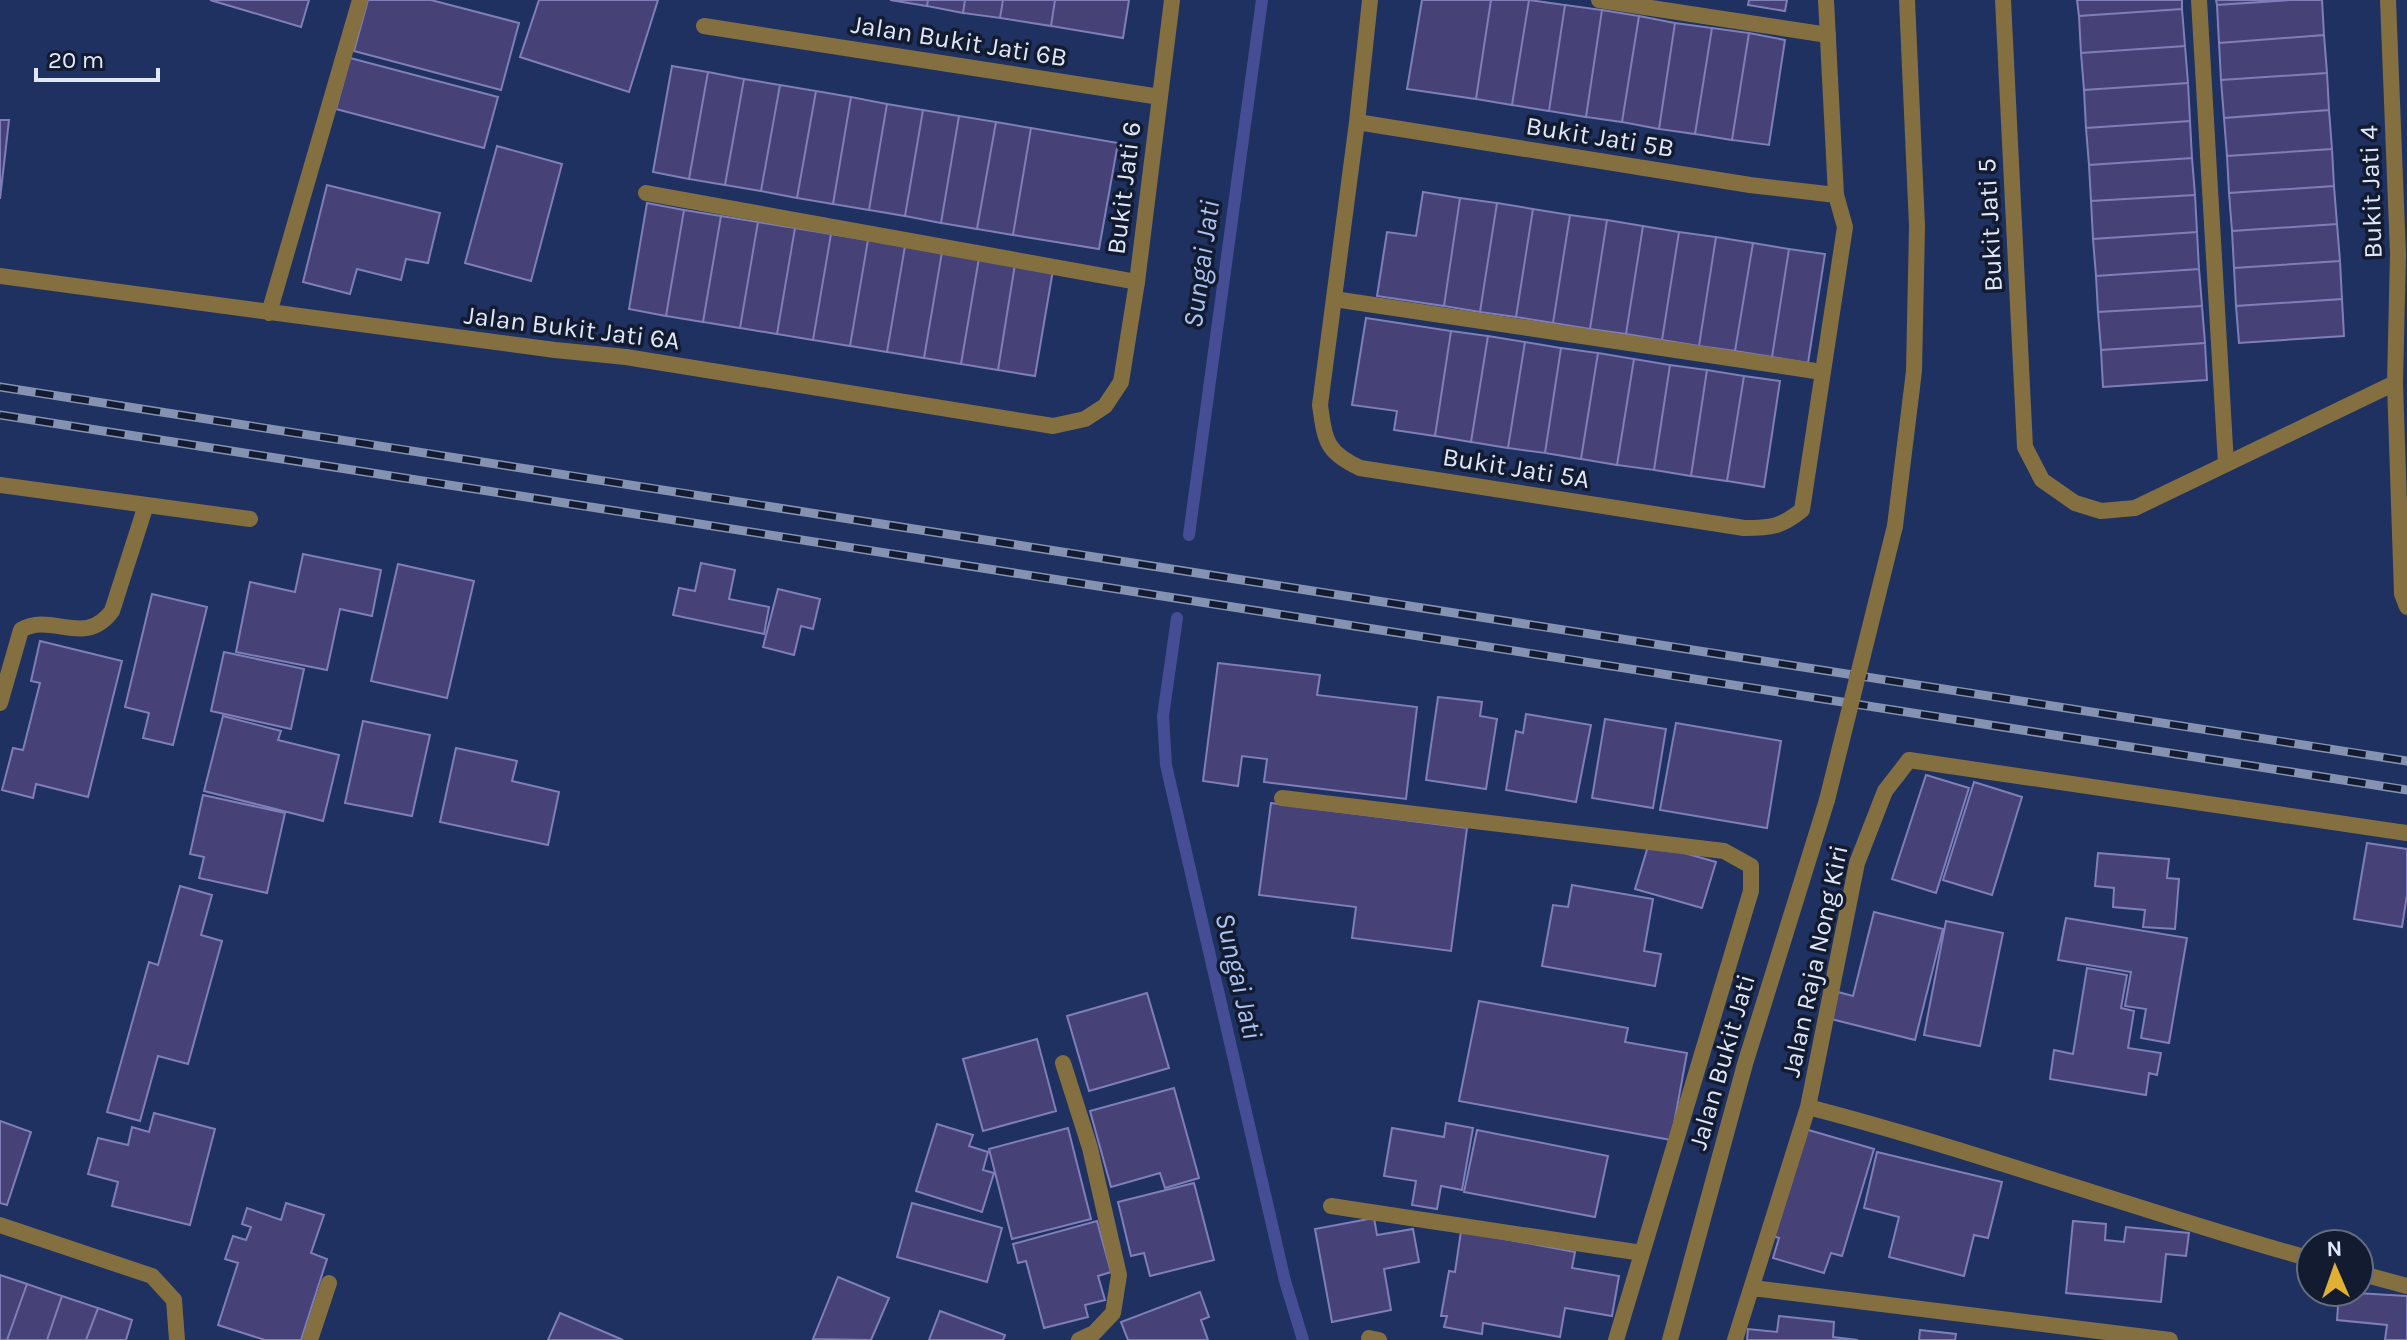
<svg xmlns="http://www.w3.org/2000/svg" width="2407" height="1340" font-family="Karla,sans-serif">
	<rect width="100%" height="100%" fill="#1e3161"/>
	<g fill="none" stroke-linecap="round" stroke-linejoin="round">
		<!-- stream -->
		<path stroke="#454e94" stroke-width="12" d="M1189,535l73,-535
			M1177,618l-14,98 3,49 119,516 18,59"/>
	</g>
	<!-- building -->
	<path fill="#464277" stroke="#807eb8" stroke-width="2" d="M210,0h99l-8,27z
		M368,0h63l88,23 -18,67 -147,-39z
		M539,0h119l-29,92 -109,-35z
		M890,0h38l-1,6z
		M928,0h37l-2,13 -36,-7z
		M965,0h38l-3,18 -37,-5z
		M1003,0h52l-4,26 -51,-8z
		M1055,0h74l-6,38 -72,-12z
		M1422,0h69l-15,99 -69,-10z
		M1491,0h38l-17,105 -36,-6z
		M1529,0l36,5 -16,106 -37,-6z
		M1749,0h38l-2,11 -37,-6z
		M2077,0h105v9l-103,7z
		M2216,0h75l-74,5z
		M2291,0h31l2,35 -105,8 -2,-38z
		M1565,5l37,5 -16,107 -37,-6z
		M2182,9l3,37 -104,7 -2,-37z
		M1602,10l37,6 -17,106 -36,-5z
		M1639,16l36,7 -16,106 -37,-7z
		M1675,23l37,5 -17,106 -36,-5z
		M1712,28l37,5 -17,107 -37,-6z
		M1749,33l36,7 -16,105 -37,-5z
		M2324,35l3,38 -106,7 -2,-37z
		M2185,46l3,37 -104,7 -3,-37z
		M350,58l148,39 -14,51 -148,-39z
		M672,66l36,6 -19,107 -36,-7z
		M708,72l36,7 -19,106 -36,-6z
		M2327,73l2,37 -105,8 -3,-38z
		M744,79l36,6 -19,106 -36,-6z
		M2188,83l2,38 -104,7 -2,-38z
		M780,85l36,6 -19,107 -36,-7z
		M816,91l35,6 -18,107 -36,-6z
		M851,97l36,7 -18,106 -36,-6z
		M887,104l36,6 -18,106 -36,-6z
		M923,110l36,6 -18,107 -36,-7z
		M2329,110l3,39 -105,7 -3,-38z
		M959,116l37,6 -19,107 -36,-6z
		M0,120h9l-9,79z
		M2190,121l2,37 -103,7 -3,-37z
		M996,122l35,6 -18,107 -36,-6z
		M1031,128l87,15 -19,106 -86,-14z
		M497,146l65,18 -31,117 -66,-18z
		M2332,149l2,37 -105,7 -2,-37z
		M2192,158l3,37 -104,6 -2,-36z
		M327,185l113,28 -12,50 -22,-4 -5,21 -44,-11 -7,25 -47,-12z
		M2334,186l3,38 -105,7 -3,-38z
		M1423,192l37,6 -16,108 -67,-10 10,-64 29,4z
		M2195,195l2,37 -104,7 -2,-38z
		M1460,198l37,5 -17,109 -36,-6z
		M647,203l37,7 -18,106 -37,-7z
		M1497,203l36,6 -17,108 -36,-5z
		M1533,209l37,6 -17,108 -37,-6z
		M684,210l37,6 -18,106 -37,-6z
		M1570,215l37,5 -17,109 -37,-6z
		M721,216l37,6 -18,106 -37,-6z
		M1607,220l36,6 -17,108 -36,-5z
		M758,222l37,6 -18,106 -37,-6z
		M2337,224l3,37 -106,7 -2,-37z
		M1643,226l36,6 -17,108 -36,-6z
		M795,228l36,6 -18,106 -36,-6z
		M1679,232l37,5 -17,109 -37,-6z
		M2197,232l2,37 -103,7 -3,-37z
		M831,234l37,6 -18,106 -37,-6z
		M1716,237l37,6 -18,108 -36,-5z
		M868,240l37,6 -18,106 -37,-6z
		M1753,243l36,6 -17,108 -37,-6z
		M905,246l37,6 -18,106 -37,-6z
		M1789,249l36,5 -17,109 -36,-6z
		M942,252l37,6 -18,106 -37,-6z
		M979,258l36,6 -17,106 -37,-6z
		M2340,261l2,38 -106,7 -2,-38z
		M1015,264l38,6 -18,106 -37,-6z
		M2199,269l3,37 -104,6 -2,-36z
		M2342,299l2,37 -105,7 -3,-37z
		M2202,306l3,37 -104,7 -3,-38z
		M1366,318l85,13 -16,105 -41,-6 3,-19 -45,-6z
		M1451,331l37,5 -17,106 -36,-6z
		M1488,336l37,6 -17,106 -37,-6z
		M1525,342l36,6 -16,105 -37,-5z
		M2205,343l2,37 -104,7 -2,-37z
		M1561,348l37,5 -17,106 -36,-6z
		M1598,353l36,6 -17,106 -36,-6z
		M1634,359l36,6 -16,105 -37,-5z
		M1670,365l37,5 -16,106 -37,-6z
		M1707,370l37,6 -17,105 -36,-5z
		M1744,376l36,5 -16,106 -37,-6z
		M303,554l78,16 -9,46 -32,-7 -13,61 -91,-18 14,-70 45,10z
		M701,563l34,7 -6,29 40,8 -5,27 -91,-19 6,-27 16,3z
		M398,564l76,17 -27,117 -76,-17z
		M778,589l42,10 -7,30 -12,-3 -7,29 -31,-8z
		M152,594l55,13 -34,138 -30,-7 6,-25 -24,-6z
		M40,641l82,20 -34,136 -52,-13 -3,14 -31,-8 11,-42 10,2 17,-67 -9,-2z
		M224,652l80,17 -13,60 -80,-18z
		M1218,663l102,12 -3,20 100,12 -11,92 -142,-17 3,-23 -25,-3 -4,30 -35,-5z
		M1438,697l44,5 -2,14 17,3 -11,70 -60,-9z
		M1526,714l65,11 -15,77 -70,-12 10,-59 7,2z
		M223,716l58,15 -3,9 61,15 -16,66 -119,-30z
		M1605,719l61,10 -13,79 -61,-10z
		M363,721l67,14 -18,81 -67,-13z
		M1676,723l105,18 -14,87 -107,-18z
		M456,748l61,13 -5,20 47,11 -11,53 -108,-23z
		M1926,775l43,13 -33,105 -44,-14z
		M1974,782l48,15 -30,98 -49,-15z
		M203,795l82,18 -18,80 -68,-15 5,-21 -14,-3z
		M1271,803l196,25 -16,123 -99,-13 4,-31 -97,-12z
		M1649,843l67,19 -14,46 -67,-19z
		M2367,843l40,6v46l-5,32 -48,-8z
		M2098,853l71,6 -2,19 12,1 -4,50 -32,-2 2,-17 -32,-3 1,-19 -19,-2z
		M1572,885l81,14 -9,52 17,3 -6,32 -113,-20 11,-61 15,2z
		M180,886l32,9 -11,40 21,6 -34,123 -30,-8 -18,65 -33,-9 42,-150 9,3z
		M1874,912l69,17 -28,111 -84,-21 7,-27 15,4z
		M2066,918l121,20 -18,105 -28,-5 5,-29 -21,-3 6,-34 -73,-12z
		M1946,921l57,12 -23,113 -56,-11z
		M2087,968l40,7 -6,33 13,3 -6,37 33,5 -4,22 -8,-2 -3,22 -96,-16 4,-29 19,4z
		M1147,993l22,75 -80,23 -22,-75z
		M1479,1001l149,27 -3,14 62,11 -16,87 -212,-39z
		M1037,1039l19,72 -73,20 -20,-72z
		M1174,1088l25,90 -34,10 -5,-15 -49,14 -21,-76z
		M154,1113l61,16 -25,96 -78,-19 6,-24 -30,-8 10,-36 30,7 4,-18 17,5z
		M0,1121l31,11 -24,73 -7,-2z
		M1446,1123l27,5 -11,62 -21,-4 -4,23 -25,-4 4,-24 -32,-5 8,-48 52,9z
		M937,1124l36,11 -4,11 19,6 -5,18 11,3 -12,39 -66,-21z
		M1068,1128l23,91 -79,20 -23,-90z
		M1805,1129l69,20 -32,107 -11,-3 -7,20 -51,-15 6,-20 -6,-2z
		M1477,1130l131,26 -13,61 -131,-25z
		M1877,1152l125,30 -14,56 -14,-3 -10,41 -75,-19 10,-40 -35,-9z
		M1194,1183l20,77 -64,16 -6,-23 -13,3 -13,-54z
		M286,1203l38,12 -13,38 16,6 -26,81h-36l-47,-15 20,-62 -13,-4 8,-23 13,4 5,-13 -9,-3 5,-16 34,12z
		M912,1203l90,25 -15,54 -90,-25z
		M1374,1218l3,17 36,-6 6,33 -35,7 7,41 -59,12 -17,-93z
		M1097,1221l14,51 -13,4 7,24 -20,5 3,12 -44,11 -18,-67 -8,2 -5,-19z
		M2073,1221l33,3 -1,16 19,2 2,-15 63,6 -3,23 -20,-2 -5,48 -95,-9z
		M1461,1231l114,21 -3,16 47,8 -7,40 -47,-8 -5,29 -77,-14 -1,11 -38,-7 3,-11h-6l8,-45 6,1z
		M0,1275l27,9 -20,56h-7z
		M838,1277l51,21 -18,42 -58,-1z
		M27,1284l35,12 -15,44h-40z
		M1200,1292l9,25 -8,3 7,20h-80l-7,-18z
		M2339,1292l68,4v44h-22l2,-15 -50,-5z
		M62,1296l36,12 -12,32h-39z
		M98,1308l34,12 -6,20h-40z
		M940,1311l65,24 -2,5h-74z
		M560,1313l63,27h-75z
		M1779,1316l55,6 -1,15 25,3h-111l1,-11 29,3z
		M1920,1330l36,4 -1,6h-36z"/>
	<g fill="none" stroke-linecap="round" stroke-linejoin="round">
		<!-- service -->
		<path stroke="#846f41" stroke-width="16" d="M1599,0l229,35
			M2199,0l27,464
			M646,193l491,89
			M1334,299l488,73
			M0,703l21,-73c31,-18 64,18 91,-19l34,-106
			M174,1300l3,40
			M1369,1338l10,2"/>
		<!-- minor -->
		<path stroke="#846f41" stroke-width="16" d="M1370,0l-13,122 -37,283c5,36 6,47 40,63l384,60c27,0 37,-1 58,-18l43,-283 -9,-32 -10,-195
			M2003,0l22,447 17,33 33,23 26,8 34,-3 260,-125
			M2388,0l10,254 -3,129 7,211 5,13
			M704,26l456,71
			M1357,122l393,63 86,10
			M0,276l555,74 71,7 427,69 32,-7 20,-13 16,-24 16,-100 35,-282
			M269,313l91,-313
			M0,485l250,34
			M1282,798l442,53 27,15v25l-135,449
			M1063,1063l27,85 29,127 -6,38 -19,20 -15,7
			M1808,1107c170,44 334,105 503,152
			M1331,1206l311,47
			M0,1225l152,51 22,24
			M2359,1273l48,13
			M1753,1288l417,52
			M310,1340l19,-57
			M1735,1340l73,-233 49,-244 28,-72 24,-31 498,73"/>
		<!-- tertiary -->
		<path stroke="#846f41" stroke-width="16" d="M1895,526l19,-155 3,-145 -10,-226
			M1670,1340l75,-276 82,-264"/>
		<defs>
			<path id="rail" d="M0,387l2407,374
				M0,415l2407,375"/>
		</defs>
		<!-- rail casing -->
		<use href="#rail" stroke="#8592b2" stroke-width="9"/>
		<!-- rail -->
		<use href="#rail" stroke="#121b30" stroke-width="6" stroke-dasharray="18" stroke-linecap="butt"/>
		<!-- tertiary-bridge -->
		<path stroke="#846f41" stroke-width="16" d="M1827,800l68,-274"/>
	</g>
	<g text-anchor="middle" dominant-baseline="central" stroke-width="7" stroke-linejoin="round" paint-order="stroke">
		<!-- street labels -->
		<g font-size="26" fill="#dfe7f9" stroke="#121b30">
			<text transform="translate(959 41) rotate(9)">Jalan Bukit Jati 6B</text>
			<text transform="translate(1600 137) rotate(9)">Bukit Jati 5B</text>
			<text transform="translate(1124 188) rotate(-83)">Bukit Jati 6</text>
			<text transform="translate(2371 192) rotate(-92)">Bukit Jati 4</text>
			<text transform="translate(1990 225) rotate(-93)">Bukit Jati 5</text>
			<text transform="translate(572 328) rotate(7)">Jalan Bukit Jati 6A</text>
			<text transform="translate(1516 468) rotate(9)">Bukit Jati 5A</text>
			<text transform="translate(1815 961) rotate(-78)">Jalan Raja Nong Kiri</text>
			<text transform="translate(1722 1062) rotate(-74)">Jalan Bukit Jati</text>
		</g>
		<!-- water labels -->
		<g font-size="28" font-style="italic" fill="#acc2f2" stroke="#121b30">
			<text transform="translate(1201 264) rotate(-82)">Sungai Jati</text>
			<text transform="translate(1239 976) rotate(77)">Sungai Jati</text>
		</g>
	</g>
	<!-- north arrow -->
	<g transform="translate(2335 1268) rotate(358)"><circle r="38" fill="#121b30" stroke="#646d80" stroke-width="2"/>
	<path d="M0-6L14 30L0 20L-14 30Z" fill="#e1af34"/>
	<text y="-12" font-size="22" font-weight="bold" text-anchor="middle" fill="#dfe7f9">N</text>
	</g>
	<!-- scale -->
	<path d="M36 68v12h122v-12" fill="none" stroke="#dfe7f9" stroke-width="4"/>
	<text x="48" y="68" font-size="24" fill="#dfe7f9" stroke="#121b30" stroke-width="6" paint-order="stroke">20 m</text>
</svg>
